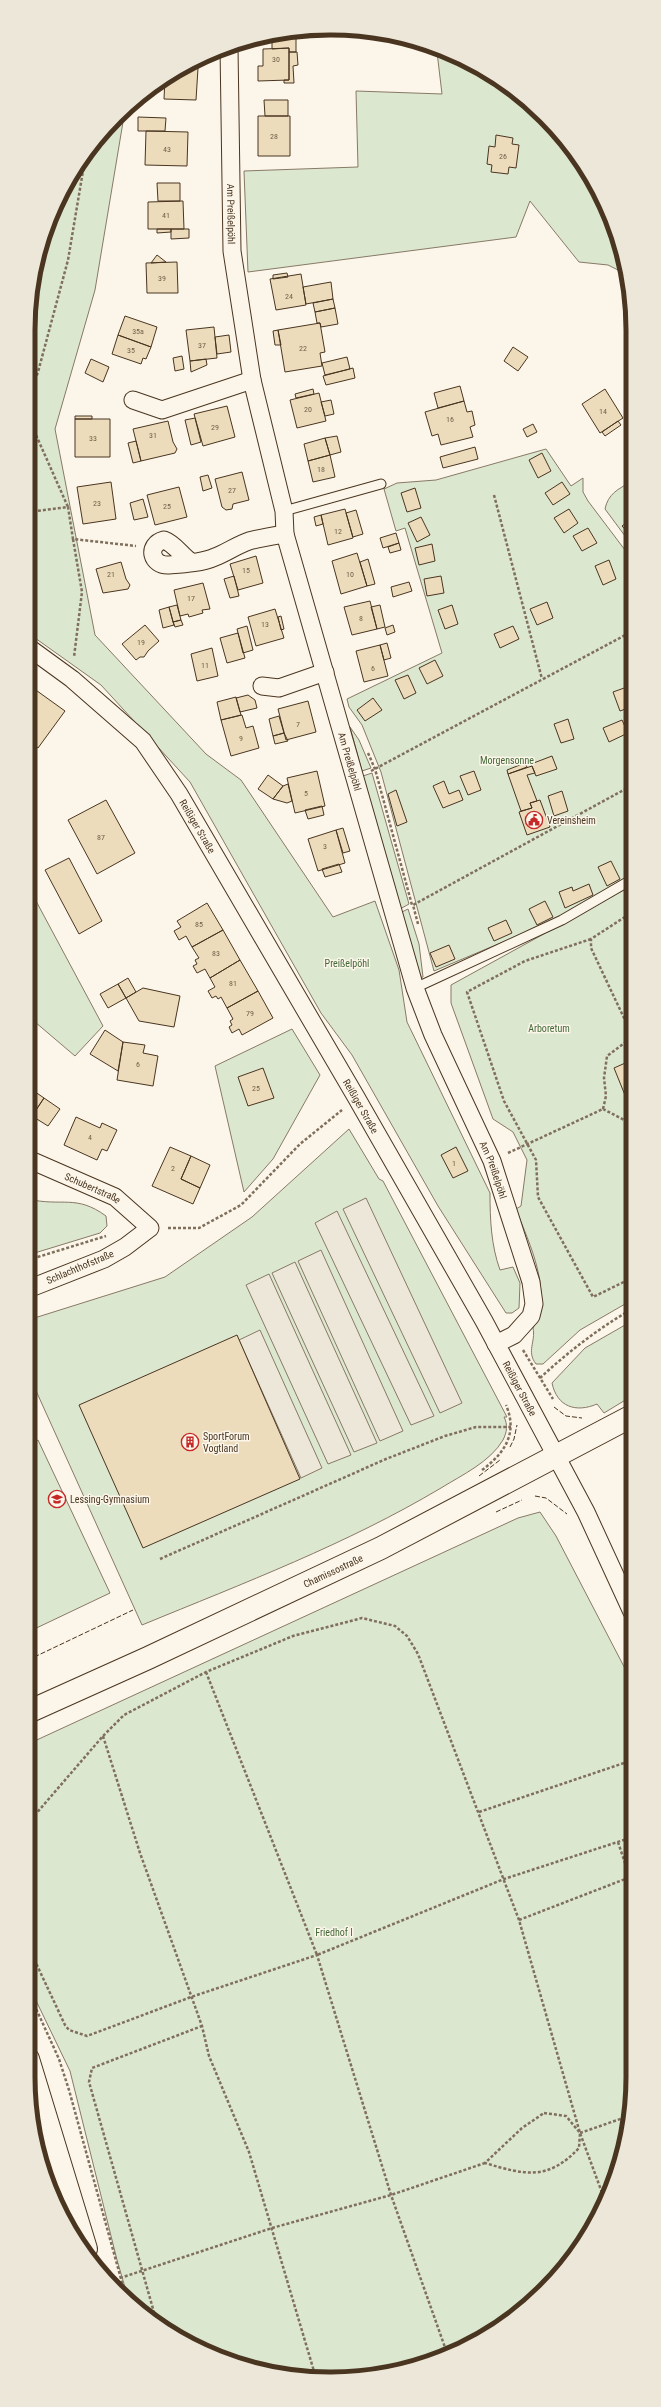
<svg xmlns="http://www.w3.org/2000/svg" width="661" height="2407" font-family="'Roboto Condensed',sans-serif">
	<rect width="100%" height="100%" fill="#fbf6e9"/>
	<!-- green -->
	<path fill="#dce7d0" stroke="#887966" d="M437,52l45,16 76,63 52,84 16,59 -18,-9 -29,-3 -49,-61 -14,36 -268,35 -4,-101 114,-4 -2,-76 86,3z
		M125,110l-30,180 -40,139 40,206 111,119 35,26 92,137 42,-16 24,69 8,52 83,171c0,26 1,52 10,77l13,-3 7,16 -1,25 -7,5h-6l-68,-107 -86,-151 -31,-42 -131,-231 -89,-97 -73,-52c0,-64 0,-127 0,-191 0,-107 -8,-207 65,-296 10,-13 19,-26 32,-36z
		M546,449l25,37 12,-8v14l5,9 43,57v317l-71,43 -126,53 -53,-199 -19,-47 -13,-18 -2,-8 95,-46 -37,-125 -9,3 -12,-42 13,-6 39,-3z
		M631,482v62l-26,-35c3,-15 13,-20 26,-27z
		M350,727l9,13 12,28 -9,3z
		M372,773l37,131 -9,5 -37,-133z
		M28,886l75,140 -28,30 -47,-40z
		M631,886l1,414 -52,30 -37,34h-7c-10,-13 0,-22 -3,-36 20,-38 -3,-82 -17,-119l5,-3 6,-46 -14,-28 -20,-13 -42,-116v-18z
		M408,909l11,35 4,33 -4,1 -19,-65z
		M292,1029l28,46 -47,84 -29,33 -29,-126z
		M349,1129l30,50 4,2 124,236h-3c4,8 3,15 -1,23 -13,22 -41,35 -62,48 -94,56 -197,95 -299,137l-114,-252v-53l137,-43 87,-60z
		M28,1199c34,8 48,-5 78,17l1,10 -7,7 -72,22z
		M632,1321v75l-28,17 -7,-9c-21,9 -40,3 -45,-21l33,-35z
		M38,1440l72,153 -82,39v-187z
		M540,1512l16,24 76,146 1,394 -6,59 -35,93 -34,48 -43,40 -87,47 -58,13 -60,2 -58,-9 -55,-21 -50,-31 -18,-16 -12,-41 -47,-189 -42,-87v-240l490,-226z"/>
	<!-- parking -->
	<path fill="#ede7d9" stroke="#887966" d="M366,1198l96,205 -22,10 -97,-204z
		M337,1211l97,205 -23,9 -96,-202z
		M321,1250l82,181 -23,10 -82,-180z
		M295,1262l82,181 -23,9 -82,-179z
		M269,1274l82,181 -23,9 -82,-179z
		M260,1330l62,138 -21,10 -62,-138z"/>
	<!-- building -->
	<path fill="#ecdcbc" stroke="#4a3520" d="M296,32v20h-7v-4l-17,1v-15z
		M289,48v32l-31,1v-15h5v-17z
		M289,52h8l1,13 -5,1 1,17h-10v-3h5z
		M198,60v8l-13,-1z
		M185,67l13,1 -2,32 -32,-1 1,-21z
		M264,100h24v16h-23z
		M258,116h32v40h-32z
		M138,117l28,1 -1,13h-27z
		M146,131l42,1 -1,34 -42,-1z
		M496,135l17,3 -1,6 7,1 -3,23 -7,-1 -1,7 -17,-2 1,-7 -5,-1 2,-18 6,1z
		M157,183h23v18h-22z
		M183,201l1,28h-36v-27z
		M157,229h14v3l-14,1z
		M171,229h18v9l-18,1z
		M157,255l9,7 -15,1z
		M177,262l1,31h-31l-1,-30z
		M287,273l1,4 -15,2v-4z
		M301,274l5,31 -30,5 -6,-31z
		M331,282l2,17 -27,5 -3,-17z
		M333,299l2,9 -20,4 -2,-9z
		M335,308l3,16 -17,3 -1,-4h-3l-2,-11z
		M125,316l32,11 -6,20 -33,-12z
		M320,323l5,29 -5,1 2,13 -37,6 -7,-42z
		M214,327l3,31 -27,3 -4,-31z
		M278,330l3,15h-6l-2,-14z
		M118,335l33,12 -5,12 -3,-1 -2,6 -29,-10z
		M229,335l2,17 -14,2 -2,-17z
		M513,347l15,10 -10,14 -14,-10z
		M182,356l2,13 -9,2 -2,-13z
		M347,357l3,12 -25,6 -3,-12z
		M91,359l18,8 -6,15 -18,-9z
		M206,359l1,6 -16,7 -1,-11z
		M353,368l2,10 -29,7 -3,-9z
		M460,386l4,15 -26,7 -4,-15z
		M313,389l1,5 -18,4 -1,-4z
		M605,389l18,29 -23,15 -18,-29z
		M319,393l7,28 -29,7 -7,-28z
		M331,400l3,14 -9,2 -4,-14z
		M464,401l3,11 5,-1 3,14 -5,2 3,10 -32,8 -3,-11 -6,2 -7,-24z
		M227,406l8,31 -32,9 -9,-32z
		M75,416h17v3h-17z
		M195,418l6,24 -10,3 -6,-25z
		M75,419h35v38h-35z
		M168,421l5,21 4,7 -2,4 -34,8 -8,-32z
		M618,421l3,4 -16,11 -3,-4z
		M533,424l4,8 -10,5 -4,-8z
		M337,436l4,16 -11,3 -5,-17z
		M325,438l5,17 -22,6 -4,-17z
		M136,441l5,20 -8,2 -5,-20z
		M475,447l3,12 -35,9 -3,-11z
		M542,453l9,18 -13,7 -9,-18z
		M330,455l5,22 -22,5 -5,-21z
		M242,472l7,28 -16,4 -1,5 -6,1 -4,-3 -7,-28z
		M208,475l4,13 -9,3 -3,-14z
		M111,482l5,37 -33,5 -6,-37z
		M562,482l8,12 -17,11 -8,-12z
		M179,487l8,30 -32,8 -8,-30z
		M415,488l6,20 -14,4 -6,-19z
		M143,499l5,18 -14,3 -4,-17z
		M345,509l8,29 -25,7 -7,-30z
		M569,509l9,14 -14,10 -10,-15z
		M356,510l7,24 -10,3 -7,-24z
		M321,515l2,9 -7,2 -2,-9z
		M421,517l9,18 -13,7 -9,-19z
		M631,519v17l-9,-10z
		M588,528l9,15 -15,8 -9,-15z
		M396,533l3,10 -16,5 -3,-10z
		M399,543l2,7 -11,3 -2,-6z
		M432,544l3,17 -16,4 -4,-17z
		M357,553l10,33 -26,8 -9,-33z
		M256,556l7,27 -25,7 -8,-26z
		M368,559l7,25 -8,2 -7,-24z
		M609,560l7,19 -13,6 -8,-19z
		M121,562l5,17 4,6 -2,4 -25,4 -7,-24z
		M234,576l5,20 -9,2 -6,-19z
		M441,576l3,17 -17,3 -3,-17z
		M409,582l3,9 -19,6 -2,-10z
		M203,583l7,26 -8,1 1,3 -14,4 -1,-3 -8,2 -6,-26z
		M370,601l7,28 -25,6 -8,-28z
		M547,602l6,16 -16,7 -7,-16z
		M177,605l4,15 -8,2 -4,-15z
		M380,605l5,22 -8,2 -6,-22z
		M452,605l6,19 -13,5 -7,-19z
		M169,607l5,18 -11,3 -4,-18z
		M275,609l9,29 -28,8 -8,-29z
		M281,616l3,13 -3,1 -3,-13z
		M181,620l2,5 -8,2 -2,-5z
		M145,625l14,16 -11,10 -4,6h-4l-4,3 -14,-16z
		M393,625l2,7 -8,3 -2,-7z
		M247,626l6,24 -10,3 -6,-24z
		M513,626l6,13 -19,9 -6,-14z
		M238,633l7,25 -18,5 -7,-25z
		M387,643l4,15 -7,2 -4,-15z
		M380,645l8,31 -24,6 -8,-31z
		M212,648l6,28 -21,5 -6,-27z
		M435,660l8,16 -16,8 -8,-16z
		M408,675l8,18 -12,6 -9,-19z
		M627,687l4,11v9l-11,4 -7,-19z
		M33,688l32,23 -27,37 -10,-7v-46z
		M248,695l7,5 2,8 -17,4 -4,-14z
		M236,697l5,18 -20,5 -4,-18z
		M373,698l9,12 -17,11 -8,-11z
		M308,701l8,31 -30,8 -8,-31z
		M242,715l4,13 7,-2 6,22 -28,8 -10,-36z
		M279,716l5,17 -11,3 -4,-17z
		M568,719l6,20 -13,4 -7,-19z
		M622,720l6,13 -19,9 -6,-14z
		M284,733l4,8 -13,3 -2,-8z
		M552,756l5,13 -21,7 -5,-12z
		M525,763l2,4 -19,7 -1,-4z
		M532,766l3,7 -8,2 10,26 -7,2 2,5 -11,3 -13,-37z
		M317,771l8,35 -30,7 -8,-35z
		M474,771l7,19 -13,5 -8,-19z
		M268,775l15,11 -10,13 -15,-10z
		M444,781l5,13 10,-4 4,10 -20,8 -10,-22z
		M288,784l4,17 -5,2 -14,-4 10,-13z
		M396,790l11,32 -10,4 -9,-32z
		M562,791l6,20 -14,5 -6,-20z
		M106,800l29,53 -38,21 -29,-54z
		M540,800l10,27 -23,8 -8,-23 13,-4 -2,-5z
		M322,806l2,9 -16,4 -3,-9z
		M343,828l7,23 -7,2 -7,-23z
		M336,830l9,33 -27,8 -10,-32z
		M69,858l33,63 -23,13 -34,-64z
		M611,861l9,18 -13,7 -9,-19z
		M339,864l3,8 -17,5 -3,-8z
		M589,884l4,11 -28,13 -6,-16 13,-5 1,4z
		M28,891l7,13 -7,4z
		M545,901l8,16 -16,8 -8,-16z
		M207,903l16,27 -31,17 -6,-11 -7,4 -5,-9 7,-4 -4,-6z
		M506,920l6,13 -18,8 -6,-13z
		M223,930l17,30 -30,18 -5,-9 -8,4 -4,-7 4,-2 -2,-4 4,-2 -7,-11z
		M449,945l6,14 -19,8 -6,-14z
		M240,960l18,31 -31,17 -6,-11 -3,2 -2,-3 -4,2 -4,-7 7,-4 -5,-9z
		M128,978l8,14 -10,6 -8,-14z
		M118,984l8,14 -18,10 -8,-14z
		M143,988l37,8 -6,31 -35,-6 -13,-23z
		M258,991l15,27 -31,17 -3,-6 -7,4 -3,-6 3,-2 -2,-4 3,-2 -6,-11z
		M105,1030l18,12 -5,29 -28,-17z
		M123,1042l22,3 -2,8 15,3 -5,30 -36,-6z
		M632,1060v46l-3,-1 -15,-37z
		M263,1068l11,30 -26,8 -10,-29z
		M28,1087l16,11 -16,24z
		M44,1098l16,11 -12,17 -16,-10z
		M76,1117l24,11 2,-5 15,7 -10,21 -5,-2 -5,11 -33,-15z
		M170,1147l21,9 -10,23 19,9 -7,16 -41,-18z
		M456,1147l12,24 -15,7 -12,-23z
		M191,1156l19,9 -10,23 -19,-9z
		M237,1335l63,144 -157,69 -64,-143z"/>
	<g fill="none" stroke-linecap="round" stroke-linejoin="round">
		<defs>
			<path id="lane" d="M284,511l97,-27
				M415,988l147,-68 69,-40"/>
			<g id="street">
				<path id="s1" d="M229,47l3,204 20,129 32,131 1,23 130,454 18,47 59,126 39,121 3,22 -3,12 -17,19 -18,9"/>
				<path d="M133,400l29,10 90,-30"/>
				<path d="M191,562c-10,-7 -16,-18 -27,-22 -18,5 -13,26 5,25 14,-1 33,-2 46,-8 11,-4 22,-12 34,-16 11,-3 24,-5 36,-7"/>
				<path id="s2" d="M28,647l44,32 71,62 36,53 177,303 128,224 102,191 46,100"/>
				<path d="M262,686l17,2 46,-16"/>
				<path id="s3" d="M28,1159l87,38 35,31 -25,19 -21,12 -76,30"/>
			</g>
			<g id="secondary">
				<path id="s4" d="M28,1712l120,-54 233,-110 251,-132"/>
				<path d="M28,2059l58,190"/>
			</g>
		</defs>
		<!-- lane casing -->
		<use href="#lane" stroke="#4a3520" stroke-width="11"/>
		<!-- street casing -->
		<use href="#street" stroke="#4a3520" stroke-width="19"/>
		<!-- secondary casing -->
		<use href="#secondary" stroke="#4a3520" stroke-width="24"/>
		<!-- path -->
		<path stroke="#7f6f5c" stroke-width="2.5" stroke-dasharray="3 2" stroke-linecap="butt" d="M28,399l10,-27 30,-112 16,-95 6,-16
			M28,417l40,90
			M494,495l48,184
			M28,512l40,-5 5,32 63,7
			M73,539l9,53 -8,65
			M368,753l7,16 37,136
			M371,771l260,-139
			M418,924l-5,-19 218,-119
			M591,939l-66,22 -58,31 37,109 32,59 2,37 55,100 39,-19
			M630,1038l-6,-20 -33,-70v-9l40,-26
			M603,1109l3,-13 -2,-18 3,-22 24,-18
			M603,1109l29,15
			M508,1153l95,-44
			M168,1228h31l42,-23 59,-61 42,-34
			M28,1260l78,-24
			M523,1350l30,49
			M540,1378c28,-26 59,-50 92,-69
			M482,1470c23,-17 36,-37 24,-65
			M160,1559l226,-100 59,-23 31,-9h35
			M206,1672l111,283 187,-76 129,-42
			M103,1736l37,117 62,173 7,30 40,96 67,226
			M479,1812l154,-52
			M28,1823l75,-87 21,-21 82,-43 87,-36 69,-18 33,8 12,10 11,18 101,266 61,213 24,65
			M618,1842l15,45
			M519,1920l114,-44
			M28,1946l37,79 4,5 18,6 104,-39 126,-42 74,240 56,158
			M28,1991l31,68 10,31 57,207
			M544,2113l22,3 14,17 -1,15c-31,33 -54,27 -94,15l37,-35z
			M580,2133l49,-17
			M120,2278l152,-50 119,-33 94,-32
			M157,2323l-68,-241 3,-14 110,-42"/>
		<!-- lane -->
		<use href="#lane" stroke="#fbf6e9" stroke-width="9"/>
		<!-- street -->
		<use href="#street" stroke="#fbf6e9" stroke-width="17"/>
		<!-- secondary -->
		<use href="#secondary" stroke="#fbf6e9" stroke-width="22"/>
		<!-- fence -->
		<path stroke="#4a3520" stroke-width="1" stroke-dasharray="5 2" stroke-linecap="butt" d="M554,1407l12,9 16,2
			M510,1447l4,-8 3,-14
			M479,1476l21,-16
			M535,1496l11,2 21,16
			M496,1512l26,-12
			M28,1660l105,-50"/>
	</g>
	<!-- icons -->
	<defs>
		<symbol id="civic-ring" viewBox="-11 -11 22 22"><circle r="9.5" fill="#fbf6e9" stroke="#c62828" stroke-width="1.5"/><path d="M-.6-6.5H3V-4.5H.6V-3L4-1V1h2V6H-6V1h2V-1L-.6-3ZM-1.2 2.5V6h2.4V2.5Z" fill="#c62828"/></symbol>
		<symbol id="building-ring" viewBox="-11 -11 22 22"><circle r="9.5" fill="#fbf6e9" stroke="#c62828" stroke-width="1.5"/><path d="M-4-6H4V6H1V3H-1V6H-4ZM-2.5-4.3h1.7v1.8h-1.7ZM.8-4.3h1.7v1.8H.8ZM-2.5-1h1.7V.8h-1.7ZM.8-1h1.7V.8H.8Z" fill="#c62828"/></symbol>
		<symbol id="school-ring" viewBox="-11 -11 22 22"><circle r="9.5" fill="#fbf6e9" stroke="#c62828" stroke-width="1.5"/><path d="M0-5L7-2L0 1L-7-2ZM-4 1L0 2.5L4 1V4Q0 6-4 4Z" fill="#c62828"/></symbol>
	</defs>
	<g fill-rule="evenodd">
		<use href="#civic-ring" x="524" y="810" width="20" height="20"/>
		<use href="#building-ring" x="180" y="1432" width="20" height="20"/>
		<use href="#school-ring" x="47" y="1489" width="20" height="20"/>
	</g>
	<g text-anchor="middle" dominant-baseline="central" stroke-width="3" stroke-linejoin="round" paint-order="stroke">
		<!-- number labels -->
		<g font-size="8" fill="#725f47">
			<text x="276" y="59">30</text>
			<text x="274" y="136">28</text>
			<text x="167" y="149">43</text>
			<text x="503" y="156">26</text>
			<text x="166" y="215">41</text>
			<text x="162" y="278">39</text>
			<text x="289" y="296">24</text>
			<text x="138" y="331">35a</text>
			<text x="202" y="345">37</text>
			<text x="303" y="348">22</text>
			<text x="131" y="350">35</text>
			<text x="308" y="409">20</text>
			<text x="603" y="411">14</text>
			<text x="450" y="419">16</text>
			<text x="215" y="427">29</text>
			<text x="153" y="435">31</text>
			<text x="93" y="438">33</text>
			<text x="321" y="469">18</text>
			<text x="232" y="490">27</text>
			<text x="97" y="503">23</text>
			<text x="167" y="506">25</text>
			<text x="338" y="531">12</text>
			<text x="246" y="570">15</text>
			<text x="111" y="574">21</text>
			<text x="350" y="574">10</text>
			<text x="191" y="598">17</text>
			<text x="361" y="618">8</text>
			<text x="265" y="624">13</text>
			<text x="141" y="642">19</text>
			<text x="205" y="665">11</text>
			<text x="373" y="668">6</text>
			<text x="298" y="724">7</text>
			<text x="241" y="738">9</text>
			<text x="306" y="793">5</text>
			<text x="101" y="837">87</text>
			<text x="325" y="846">3</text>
			<text x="199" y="924">85</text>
			<text x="216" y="953">83</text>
			<text x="233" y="983">81</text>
			<text x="250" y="1013">79</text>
			<text x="138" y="1064">6</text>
			<text x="256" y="1088">25</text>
			<text x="90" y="1137">4</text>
			<text x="454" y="1163">1</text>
			<text x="173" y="1168">2</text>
		</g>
		<!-- street labels -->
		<g font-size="10" fill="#4a3520" stroke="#fbf6e9">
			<text stroke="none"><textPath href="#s1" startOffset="167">Am Preißelpöhl</textPath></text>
			<text stroke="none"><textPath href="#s1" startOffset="729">Am Preißelpöhl</textPath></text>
			<text stroke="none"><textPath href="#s2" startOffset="250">Reißiger Straße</textPath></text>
			<text stroke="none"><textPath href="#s2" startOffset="574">Reißiger Straße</textPath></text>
			<text stroke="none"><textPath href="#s1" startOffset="1163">Am Preißelpöhl</textPath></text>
			<text stroke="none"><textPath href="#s3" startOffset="71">Schubertstraße</textPath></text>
			<text transform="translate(80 1267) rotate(-23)">Schlachthofstraße</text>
			<text stroke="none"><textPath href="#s2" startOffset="898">Reißiger Straße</textPath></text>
			<text stroke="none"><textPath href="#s4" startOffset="336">Chamissostraße</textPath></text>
		</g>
		<!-- park labels -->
		<g font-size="10" fill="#436837" stroke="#fbf6e9">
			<text x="507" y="760">Morgensonne</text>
			<text x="347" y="963">Preißelpöhl</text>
			<text x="549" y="1028">Arboretum</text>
			<text x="334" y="1932">Friedhof I</text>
		</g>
		<!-- poi labels -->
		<g font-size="10" fill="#4a3520" stroke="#fbf6e9" text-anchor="start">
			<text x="547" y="820">Vereinsheim</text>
			<text x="203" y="1436">SportForum<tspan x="203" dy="12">Vogtland</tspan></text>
			<text x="70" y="1499">Lessing-Gymnasium</text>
		</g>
	</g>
	<!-- crop -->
	<path d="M0 0H661V2407H0ZM330 35H331A295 295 0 0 1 626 330V2077A295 295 0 0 1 331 2372H330A295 295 0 0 1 35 2077V330A295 295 0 0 1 330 35Z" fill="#ede7d9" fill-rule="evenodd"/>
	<path fill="none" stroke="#4a3520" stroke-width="5" d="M330 35H331A295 295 0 0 1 626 330V2077A295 295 0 0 1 331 2372H330A295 295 0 0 1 35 2077V330A295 295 0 0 1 330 35Z"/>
</svg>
